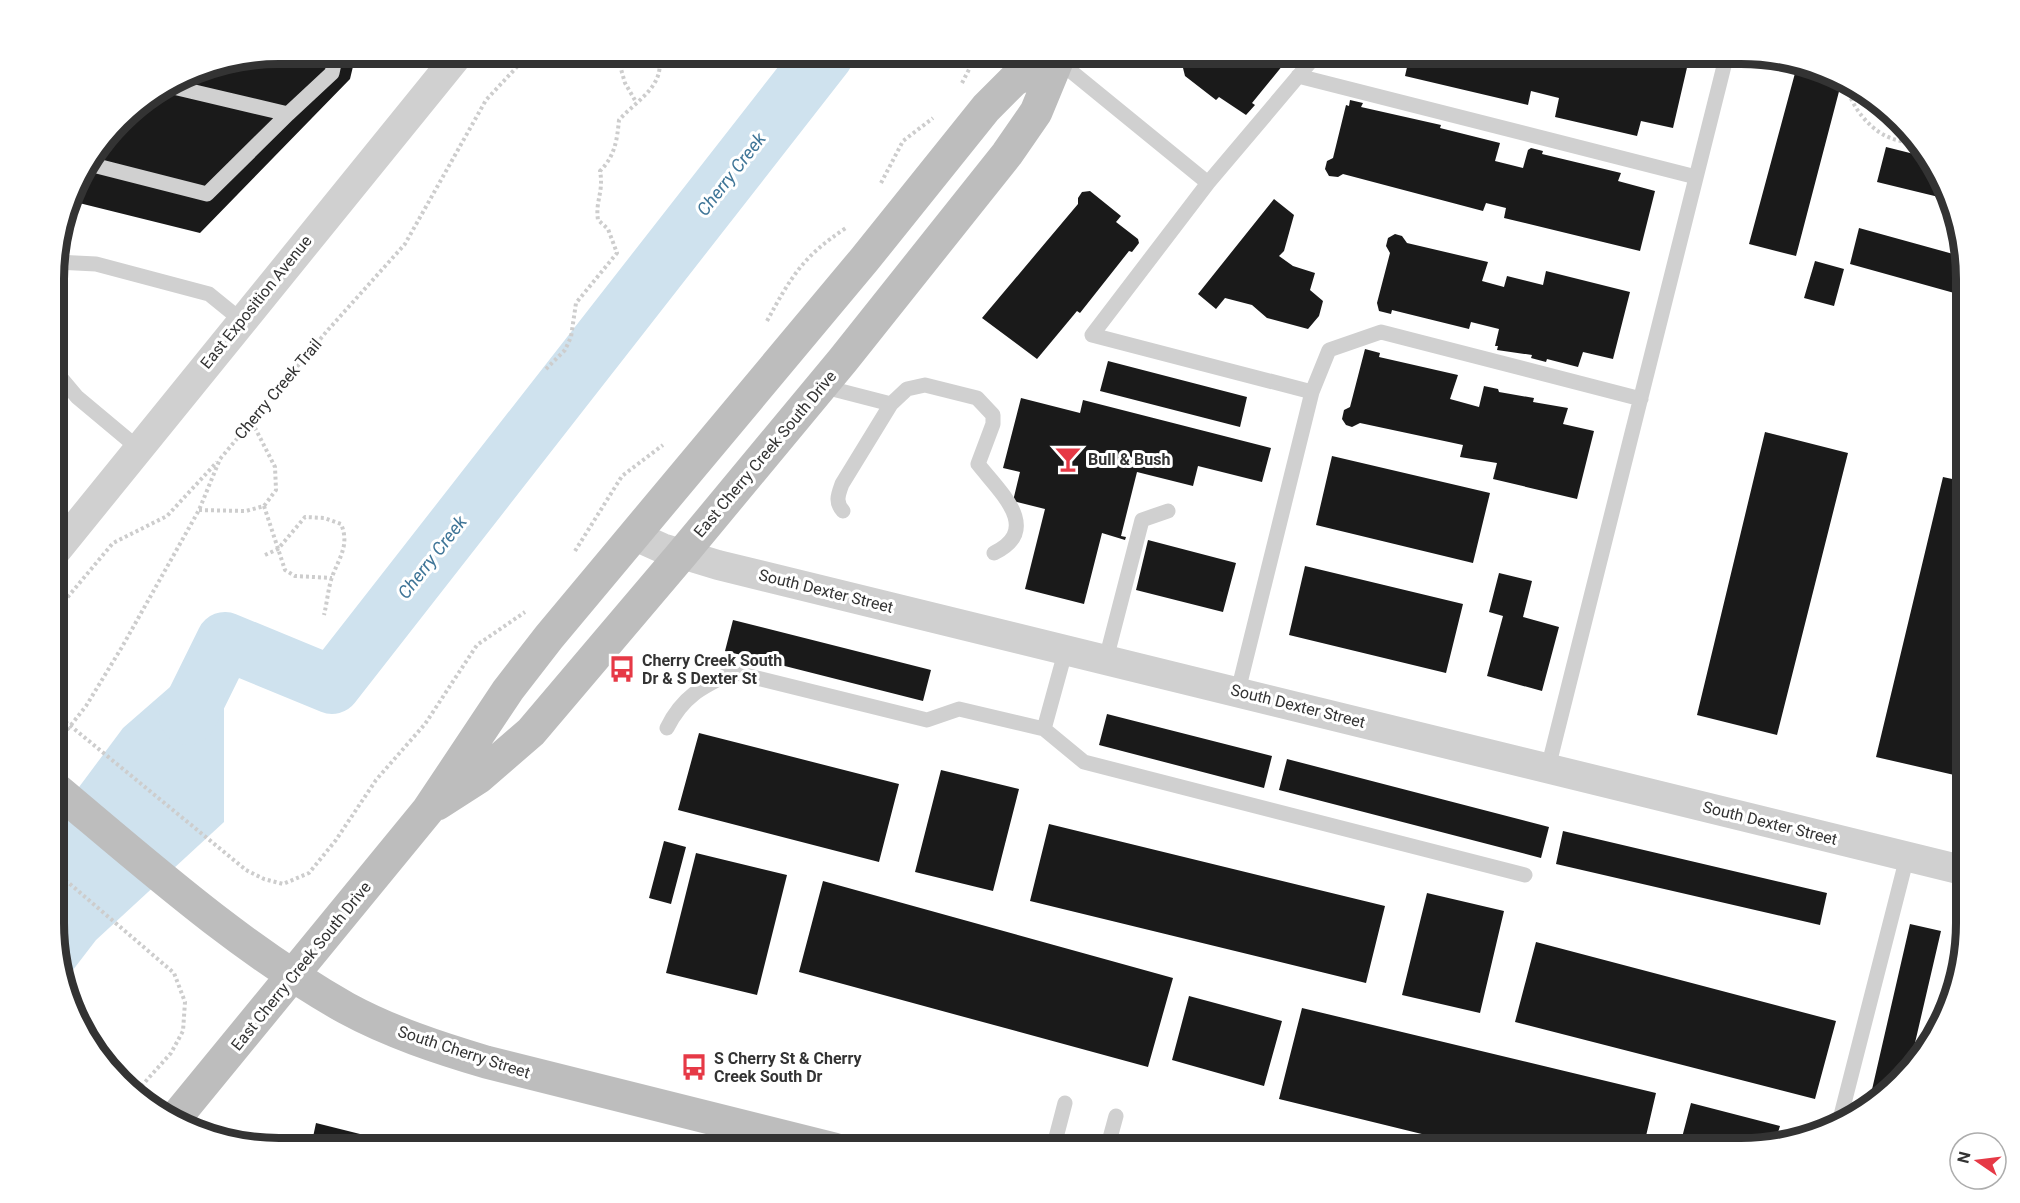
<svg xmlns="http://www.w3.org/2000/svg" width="2020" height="1203" font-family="Roboto,sans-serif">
	<rect width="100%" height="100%" fill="#fff"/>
	<!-- water -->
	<path fill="#cfe2ee" d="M224,640v182l-128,118 -30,39 -10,-26v-135l67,-90z"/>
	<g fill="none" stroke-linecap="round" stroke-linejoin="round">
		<!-- river -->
		<path stroke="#cfe2ee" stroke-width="58" d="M188,716l37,-75 107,44 493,-631"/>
	</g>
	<!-- building -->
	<path fill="#1a1a1a" d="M279,54h77l-6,25 -150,154 -129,-32 6,-22 53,-69 63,-39z
		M1203,54h89l-40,49 3,2 -9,10 -27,-18 -3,3 -31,-24 -2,-8 5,-7 8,1z
		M1410,54h259l20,5 -16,69 -32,-7 -4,15 -82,-19 4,-19 -28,-7 -3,14 -123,-29z
		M1798,62l44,18 -46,176 -47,-12z
		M1350,100l13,3 -2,4 80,18 -1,3 60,15 -5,18 28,7 5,-18 3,-2 12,3 -1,3 79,19 -3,8 37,10 -15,60 -136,-33 2,-10 -20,-5 -3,8 -140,-37 -5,3 -9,-1 -4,-7 2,-8 6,-3 13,-53 3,1z
		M1886,147l44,11 21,42 -74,-18z
		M1090,191l31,25 -5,6 22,17 1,4 -7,9 -3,-1 -49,62 -3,-2 -40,48 -55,-41 96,-114v-6l4,-6z
		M1274,199l20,16 -10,36 -5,5 14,10 22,7 -5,17 13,11 -4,15 -11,13 -41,-11 -15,-13 -27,-7 -9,11 -18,-15z
		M1859,228l105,29 1,39 -115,-32z
		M1395,234l7,2 5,7 81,19 -6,19 22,6 3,-11 36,9 3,-14 84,21 -17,67 -30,-7 -5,15 -31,-8 -1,3 -15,-4 1,-3 -35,-5 1,-4h-3l4,-17 -28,-7 -2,7 -77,-19 -1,4 -12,-3 -2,-8 13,-50 -4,-7 2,-8z
		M1815,261l29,8 -10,37 -30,-8z
		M1365,349l15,4 -1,4 79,18 -8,24 29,8 5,-21 14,3 1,3 35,6 -1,4 35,6 -5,16 31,7 -17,68 -84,-20 4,-16 -37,-6 3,-12 -103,-22 -8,4 -6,-2 -4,-6 2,-9 6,-3z
		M1108,361l139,36 -7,30 -140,-36z
		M1021,398l59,15 3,-13 188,48 -9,34 -64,-16 -5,20 -56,-14 -16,64 5,1 -1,3 -23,-7 -18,71 -59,-15 20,-80 -32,-8 7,-29 -17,-4z
		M1765,432l83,21 -71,282 -80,-20z
		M1332,456l158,37 -17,70 -157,-38z
		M1943,477l23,5v284l-3,11 -87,-20z
		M1148,540l88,23 -13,49 -87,-22z
		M1305,566l158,38 -17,69 -157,-38z
		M1499,573l33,8 -9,36 36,10 -17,64 -55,-15 16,-60 -14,-4z
		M733,620l198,50 -8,31 -198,-50z
		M1107,714l165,42 -8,32 -165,-43z
		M699,733l200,51 -20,78 -201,-52z
		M1287,759l262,68 -8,31 -262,-68z
		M941,770l78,19 -26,102 -78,-19z
		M1049,824l336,82 -19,77 -336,-82z
		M1563,831l264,62 -7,32 -264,-61z
		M664,841l22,6 -15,57 -22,-6z
		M696,853l91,22 -30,120 -91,-22z
		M823,881l350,97 -25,89 -349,-95z
		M1427,893l77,18 -24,102 -78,-18z
		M1910,924l31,7 -33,142 -8,10 -32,24z
		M1536,942l300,79 -21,78 -300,-77z
		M1189,996l93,25 -18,65 -92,-26z
		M1302,1008l354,85 -13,56h-160l-204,-50z
		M1691,1103l89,23 -5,16 -20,7h-76z
		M316,1123l100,25v1h-120l4,-15 13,3z"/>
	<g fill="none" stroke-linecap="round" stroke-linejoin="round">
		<!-- path -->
		<path stroke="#cdcdcd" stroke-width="4" stroke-dasharray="3 3" stroke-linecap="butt" d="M614,54l5,8 6,21 11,19
			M1846,81c2,21 21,46 40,55 10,5 22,6 32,9
			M962,83l15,-29
			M881,183l22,-42 30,-23
			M767,321c24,-44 36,-65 79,-93
			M546,369l19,-19 6,-13 5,-34 41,-50 -9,-24 -10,-9c-3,-19 6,-28 2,-49 15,-15 17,-31 19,-51 19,-21 48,-35 39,-66
			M264,506l21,64 10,6 37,2
			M199,510l47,1 18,-5 12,-16 -1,-23 -24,-47
			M575,551l47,-75 41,-31
			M265,555l13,-6 27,-32 19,1 17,6c9,21 -2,34 -9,53 -4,12 -5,26 -8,38
			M56,611l57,-68 54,-27 50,-54
			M56,744l30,-38 36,-59 77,-137 21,-51 107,-128 78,-87 81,-144 43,-46
			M246,870l18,9 19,5 26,-11 27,-33 40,-60 49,-56 52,-79 48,-33
			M56,872l118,101 11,29 -2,29 -12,22 -34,38"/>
		<!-- lane -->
		<path stroke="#d0d0d0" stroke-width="15" d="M1056,59l152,124 109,-129
			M1298,76l398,101
			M288,114l44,-41 4,-19
			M89,164l118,30 81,-80 -119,-28
			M1208,183l-116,152 220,57 -74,299
			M56,262l40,2 113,30 32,26
			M56,372l21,25 61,51
			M821,386l70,18
			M1312,392l17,-42 52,-18 260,67
			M843,511c-8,-9 -5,-16 -1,-27l49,-80 16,-15 18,-4 52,13 16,17v9l-15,40c21,27 65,65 16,89
			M1106,659l36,-139 26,-9
			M667,728c16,-32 35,-41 66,-56l194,48 32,-11 85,20 22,-80
			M1044,729l40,33 441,113
			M1548,768l179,-714
			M1839,1123l68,-266
			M1053,1149l12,-46
			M1107,1149l9,-33"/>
		<!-- street -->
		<path stroke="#d0d0d0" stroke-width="30" d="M633,535l29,13 56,17 1248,306
			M56,551l403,-497"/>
		<!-- secondary -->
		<path stroke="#bdbdbd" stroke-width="33" d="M56,789c93,78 184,159 290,219 44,24 93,40 140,54l348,87
			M437,804l42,-27 52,-45 151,-178 161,-194 164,-206 29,-42 24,-58
			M173,1121l255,-311 80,-120 41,-53 315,-377 122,-152 28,-28 42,-21"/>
		<!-- path-bridge -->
		<path stroke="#cdcdcd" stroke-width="4" stroke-dasharray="3 3" stroke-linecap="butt" d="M56,714l190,156"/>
	</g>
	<!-- icons -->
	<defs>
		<symbol id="bar-bare" viewBox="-9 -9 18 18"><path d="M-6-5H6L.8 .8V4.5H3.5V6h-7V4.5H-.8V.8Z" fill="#e63946" stroke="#fff" stroke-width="2.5" paint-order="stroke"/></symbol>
		<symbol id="bus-bare" viewBox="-9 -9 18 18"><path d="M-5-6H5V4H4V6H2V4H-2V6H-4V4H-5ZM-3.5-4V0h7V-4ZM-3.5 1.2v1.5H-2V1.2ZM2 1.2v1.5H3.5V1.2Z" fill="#e63946" stroke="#fff" stroke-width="2.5" paint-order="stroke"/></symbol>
	</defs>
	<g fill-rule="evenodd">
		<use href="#bar-bare" x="1049" y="440" width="38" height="38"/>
		<use href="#bus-bare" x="603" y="650" width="38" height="38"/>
		<use href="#bus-bare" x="675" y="1048" width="38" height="38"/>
	</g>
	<g text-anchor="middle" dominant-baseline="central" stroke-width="6" stroke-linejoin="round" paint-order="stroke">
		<!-- street labels -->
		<g font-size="16" fill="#333" stroke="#fff">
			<text transform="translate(256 302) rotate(-51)">East Exposition Avenue</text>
			<text transform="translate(278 389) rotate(-50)">Cherry Creek Trail</text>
			<text transform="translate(765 454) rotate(-50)">East Cherry Creek South Drive</text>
			<text transform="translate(826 591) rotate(14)">South Dexter Street</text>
			<text transform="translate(1298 706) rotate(14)">South Dexter Street</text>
			<text transform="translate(1770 823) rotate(14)">South Dexter Street</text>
			<text transform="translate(301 966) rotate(-51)">East Cherry Creek South Drive</text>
			<text transform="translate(464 1052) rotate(18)">South Cherry Street</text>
		</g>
		<!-- poi labels -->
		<g font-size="16" font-weight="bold" fill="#333" stroke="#fff" text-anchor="start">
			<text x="1088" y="459">Bull &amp; Bush</text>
			<text x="642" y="660">Cherry Creek South<tspan x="642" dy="18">Dr &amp; S Dexter St</tspan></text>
			<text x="714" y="1058">S Cherry St &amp; Cherry<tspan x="714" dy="18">Creek South Dr</tspan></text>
		</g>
		<!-- water labels -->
		<g font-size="18" font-style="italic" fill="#3f7597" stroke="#fff">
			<text transform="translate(731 174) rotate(-52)">Cherry Creek</text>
			<text transform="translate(432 557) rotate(-52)">Cherry Creek</text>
		</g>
	</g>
	<!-- crop -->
	<path d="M0 0H2020V1203H0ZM279 64H1741A215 215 0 0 1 1956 279V923A215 215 0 0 1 1741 1138H279A215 215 0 0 1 64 923V279A215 215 0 0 1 279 64Z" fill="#fff" fill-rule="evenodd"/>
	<path fill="none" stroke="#333" stroke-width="8" d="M279 64H1741A215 215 0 0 1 1956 279V923A215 215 0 0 1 1741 1138H279A215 215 0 0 1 64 923V279A215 215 0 0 1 279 64Z"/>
	<!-- north arrow -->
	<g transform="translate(1978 1161) rotate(284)"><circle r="28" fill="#ffffff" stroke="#adadad" stroke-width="1.5"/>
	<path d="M0-4.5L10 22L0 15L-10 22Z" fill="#e63946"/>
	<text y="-9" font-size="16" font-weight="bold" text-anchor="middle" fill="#333333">N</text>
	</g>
</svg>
